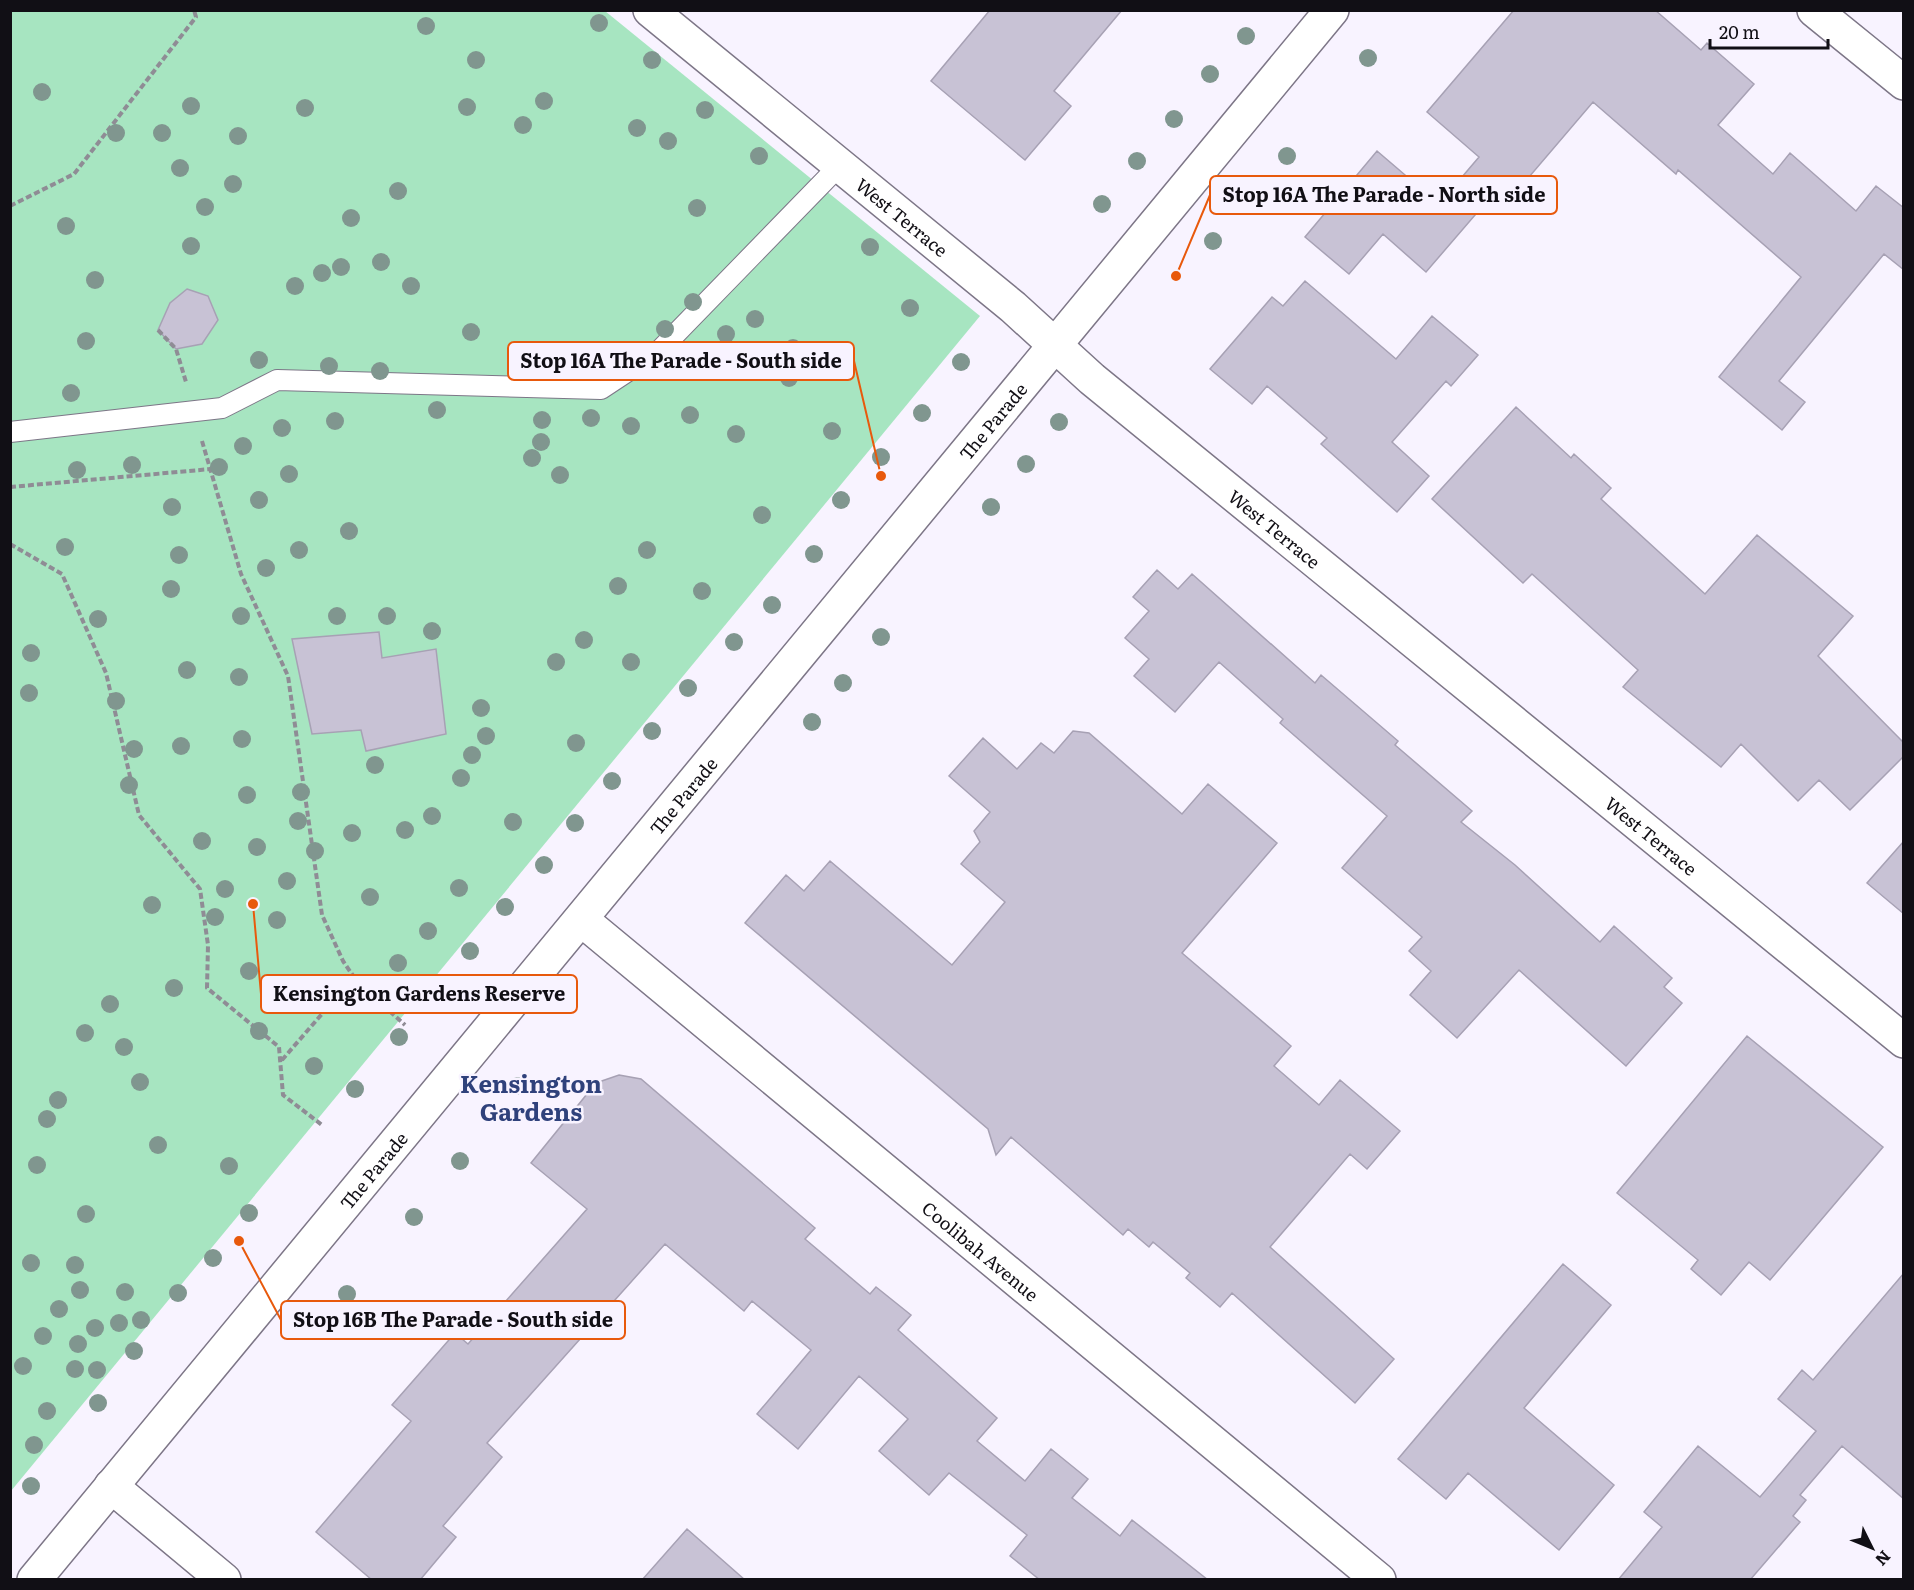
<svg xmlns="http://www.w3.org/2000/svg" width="1914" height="1590" font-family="Literata,serif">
	<rect width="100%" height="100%" fill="#f8f3ff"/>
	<!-- green -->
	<path fill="#a7e5c1" d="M11,11h594l375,305 -969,1175z"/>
	<!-- building -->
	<path fill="#c8c2d5" stroke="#a7a1b4" stroke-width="1.5" d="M990,10h132l-68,81 17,15 -46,54 -94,-79z
		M1514,10h141l46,40 6,-7 47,41 -36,41 55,49 17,-21 66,58 20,-25 28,22v62l-20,-16 -105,127 26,21 -23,28 -63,-53 82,-100 -123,-107 -2,4 -83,-72 -75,88 -12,-11 -80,93 -43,-38 -34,40 -44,-37 72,-86 62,53 40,-47 -52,-45z
		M1305,281l91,78 36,-43 46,39 -27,31 -5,-5 -54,61 37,34 -32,36 -76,-68 6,-6 -60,-52 -15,18 -42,-35 62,-72 11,9z
		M187,289l21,7 10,24 -16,24 -26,5 -18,-19 12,-27z
		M1516,407l55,51 3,-4 37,34 -10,11 104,95 52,-59 96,81 -35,40 86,87v13l-54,54 -31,-30 -21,21 -57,-57 -20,23 -98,-80 15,-17 -106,-96 -9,9 -91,-84z
		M1157,570l21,19 14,-15 123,109 6,-8 77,66 -3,4 77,66 -11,11 54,43 85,77 14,-16 58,52 -8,9 18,16 -56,63 -107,-96 -62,68 -47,-43 21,-24 -22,-20 13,-14 -80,-69 45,-52 -107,-93 3,-4 -64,-57 -44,50 -41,-36 15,-17 -24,-21 24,-27 -16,-14z
		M379,632l3,26 54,-9 10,85 -80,17 -5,-21 -49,4 -20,-95z
		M1073,731l16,2 93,81 26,-30 69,59 -95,110 109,93 -17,20 45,39 21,-25 60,51 -33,38 -17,-15 -80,93 124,112 -39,44 -123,-110 -12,14 -34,-29 4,-5 -37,-31 -4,5 -21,-18 -5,6 -112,-98 -15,18 -8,-26 -243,-206 41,-48 18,16 26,-30 122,104 53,-63 -44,-38 19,-22 -6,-11 16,-19 -41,-36 34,-38 34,31 24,-26 13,10z
		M1904,841v73l-37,-31z
		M1747,1036l136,111 -113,133 -21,-18 -28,33 -30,-26 7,-9 -81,-67z
		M619,1075l22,4 174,149 -10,11 65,55 6,-7 35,28 -13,15 99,88 -20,23 48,40 26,-32 37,30 -16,19 48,38 12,-16 76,60h-168l-30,-24 17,-21 -78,-62 -20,22 -50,-44 29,-32 -49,-43 -61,73 -41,-35 54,-64 -59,-49 -8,10 -79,-67 -178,199 15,14 -59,69 13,11 -36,43h-48l-56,-48 95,-111 -19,-16 63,-72 13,11 119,-135 -56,-46 65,-80z
		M1563,1264l48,41 -87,103 90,77 -55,65 -91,-77 -22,26 -48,-40z
		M1904,1273v226l-62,-53 -42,49 6,5 -13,16 7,6 -50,58h-132l44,-53 -18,-15 54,-66 62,51 56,-66 -38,-32 24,-29 11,10z
		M687,1529l58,51h-103z"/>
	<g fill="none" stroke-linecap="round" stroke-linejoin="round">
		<defs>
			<path id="service" d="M10,432l212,-24 55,-28 324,9 59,-39 178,-183"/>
			<g id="minor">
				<path id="s1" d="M650,10l363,297 79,72 812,662"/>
				<path d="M1814,10l90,73"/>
				<path id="s2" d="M582,920l797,660"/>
				<path d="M111,1486l113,94"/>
			</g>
			<g id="secondary">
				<path id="s3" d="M34,1580l1298,-1570"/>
			</g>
		</defs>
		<!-- service casing -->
		<use href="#service" stroke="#7d7687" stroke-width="22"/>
		<!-- minor casing -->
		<use href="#minor" stroke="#7d7687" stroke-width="36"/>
		<!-- secondary casing -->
		<use href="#secondary" stroke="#7d7687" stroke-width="36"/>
		<!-- path -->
		<path stroke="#8f8c95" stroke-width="4" stroke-dasharray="6 3" stroke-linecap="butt" d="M10,206l64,-32 122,-157 -2,-7
			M158,330l18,19 10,33
			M202,441l39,133 47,102 34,239 21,46 15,22 47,42
			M10,487l201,-18
			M10,544l52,30 44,99 33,142 61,74 8,56 -1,43 72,59 4,48 39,30
			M282,1060l72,-83"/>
		<!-- service -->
		<use href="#service" stroke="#fff" stroke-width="20"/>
		<!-- minor -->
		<use href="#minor" stroke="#fff" stroke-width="33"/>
		<!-- secondary -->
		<use href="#secondary" stroke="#fff" stroke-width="33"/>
	</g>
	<!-- trees -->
	<g fill="#80968f">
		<circle cx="599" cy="23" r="9"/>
		<circle cx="426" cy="26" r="9"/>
		<circle cx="1246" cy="36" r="9"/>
		<circle cx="1368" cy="58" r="9"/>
		<circle cx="476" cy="60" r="9"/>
		<circle cx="652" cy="60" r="9"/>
		<circle cx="1210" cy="74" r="9"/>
		<circle cx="42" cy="92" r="9"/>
		<circle cx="544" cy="101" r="9"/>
		<circle cx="191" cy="106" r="9"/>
		<circle cx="467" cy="107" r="9"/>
		<circle cx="305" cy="108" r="9"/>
		<circle cx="705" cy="110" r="9"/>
		<circle cx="1174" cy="119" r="9"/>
		<circle cx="523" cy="125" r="9"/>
		<circle cx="637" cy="128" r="9"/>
		<circle cx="116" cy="133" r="9"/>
		<circle cx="162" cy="133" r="9"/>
		<circle cx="238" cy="136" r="9"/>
		<circle cx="668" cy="141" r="9"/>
		<circle cx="759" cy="156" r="9"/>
		<circle cx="1287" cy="156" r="9"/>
		<circle cx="1137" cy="161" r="9"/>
		<circle cx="180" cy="168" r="9"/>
		<circle cx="233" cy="184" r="9"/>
		<circle cx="398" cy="191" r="9"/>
		<circle cx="1102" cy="204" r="9"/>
		<circle cx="205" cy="207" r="9"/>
		<circle cx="697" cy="208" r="9"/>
		<circle cx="351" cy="218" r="9"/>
		<circle cx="66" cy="226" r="9"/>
		<circle cx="1213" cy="241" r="9"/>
		<circle cx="191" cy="246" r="9"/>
		<circle cx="870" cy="247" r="9"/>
		<circle cx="381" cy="262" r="9"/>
		<circle cx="341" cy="267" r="9"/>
		<circle cx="322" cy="273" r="9"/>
		<circle cx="95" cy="280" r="9"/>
		<circle cx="295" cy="286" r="9"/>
		<circle cx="411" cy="286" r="9"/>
		<circle cx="693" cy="302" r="9"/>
		<circle cx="910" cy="308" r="9"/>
		<circle cx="755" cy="319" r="9"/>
		<circle cx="665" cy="329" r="9"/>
		<circle cx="471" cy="332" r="9"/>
		<circle cx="726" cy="334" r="9"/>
		<circle cx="86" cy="341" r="9"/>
		<circle cx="793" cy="348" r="9"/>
		<circle cx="259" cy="360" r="9"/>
		<circle cx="961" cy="362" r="9"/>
		<circle cx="329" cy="366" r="9"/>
		<circle cx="380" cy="371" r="9"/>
		<circle cx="789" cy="378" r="9"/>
		<circle cx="71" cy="393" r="9"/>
		<circle cx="437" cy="410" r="9"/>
		<circle cx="922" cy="413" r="9"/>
		<circle cx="690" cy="415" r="9"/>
		<circle cx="591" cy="418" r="9"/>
		<circle cx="542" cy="420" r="9"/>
		<circle cx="335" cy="421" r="9"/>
		<circle cx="1059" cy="422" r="9"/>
		<circle cx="631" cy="426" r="9"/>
		<circle cx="282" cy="428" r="9"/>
		<circle cx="832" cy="431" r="9"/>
		<circle cx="736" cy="434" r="9"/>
		<circle cx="541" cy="442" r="9"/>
		<circle cx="243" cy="446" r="9"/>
		<circle cx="881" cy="457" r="9"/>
		<circle cx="532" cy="458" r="9"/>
		<circle cx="1026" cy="464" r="9"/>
		<circle cx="132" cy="465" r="9"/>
		<circle cx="219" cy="467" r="9"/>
		<circle cx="77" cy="470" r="9"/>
		<circle cx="289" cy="474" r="9"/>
		<circle cx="560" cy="475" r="9"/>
		<circle cx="259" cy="500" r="9"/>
		<circle cx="841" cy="500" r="9"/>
		<circle cx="172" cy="507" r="9"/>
		<circle cx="991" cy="507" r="9"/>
		<circle cx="762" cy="515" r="9"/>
		<circle cx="349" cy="531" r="9"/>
		<circle cx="65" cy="547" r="9"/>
		<circle cx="299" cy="550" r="9"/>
		<circle cx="647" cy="550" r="9"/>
		<circle cx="814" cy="554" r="9"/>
		<circle cx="179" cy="555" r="9"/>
		<circle cx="266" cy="568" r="9"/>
		<circle cx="618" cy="586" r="9"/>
		<circle cx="171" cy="589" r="9"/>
		<circle cx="702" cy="591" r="9"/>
		<circle cx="772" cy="605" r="9"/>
		<circle cx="241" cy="616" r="9"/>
		<circle cx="337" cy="616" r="9"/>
		<circle cx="387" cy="616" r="9"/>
		<circle cx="98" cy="619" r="9"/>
		<circle cx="432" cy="631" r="9"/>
		<circle cx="881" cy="637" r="9"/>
		<circle cx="584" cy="640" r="9"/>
		<circle cx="734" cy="642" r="9"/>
		<circle cx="31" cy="653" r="9"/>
		<circle cx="556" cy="662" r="9"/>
		<circle cx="631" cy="662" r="9"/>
		<circle cx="187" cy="670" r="9"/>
		<circle cx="239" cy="677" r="9"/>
		<circle cx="843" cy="683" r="9"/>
		<circle cx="688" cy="688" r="9"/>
		<circle cx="29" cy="693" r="9"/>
		<circle cx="116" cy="701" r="9"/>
		<circle cx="481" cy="708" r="9"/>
		<circle cx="812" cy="722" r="9"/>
		<circle cx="652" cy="731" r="9"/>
		<circle cx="486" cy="736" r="9"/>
		<circle cx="242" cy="739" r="9"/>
		<circle cx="576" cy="743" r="9"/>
		<circle cx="181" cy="746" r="9"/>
		<circle cx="134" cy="749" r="9"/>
		<circle cx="472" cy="755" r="9"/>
		<circle cx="375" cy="765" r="9"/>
		<circle cx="461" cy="778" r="9"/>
		<circle cx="612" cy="781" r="9"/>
		<circle cx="129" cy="785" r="9"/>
		<circle cx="301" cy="792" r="9"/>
		<circle cx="247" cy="795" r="9"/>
		<circle cx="432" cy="816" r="9"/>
		<circle cx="298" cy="821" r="9"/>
		<circle cx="513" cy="822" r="9"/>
		<circle cx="575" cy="823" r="9"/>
		<circle cx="405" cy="830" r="9"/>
		<circle cx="352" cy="833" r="9"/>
		<circle cx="202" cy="841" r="9"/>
		<circle cx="257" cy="847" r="9"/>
		<circle cx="315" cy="851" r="9"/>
		<circle cx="544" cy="865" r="9"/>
		<circle cx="287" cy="881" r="9"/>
		<circle cx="459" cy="888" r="9"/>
		<circle cx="225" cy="889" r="9"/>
		<circle cx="370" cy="897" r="9"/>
		<circle cx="152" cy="905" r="9"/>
		<circle cx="505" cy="907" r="9"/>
		<circle cx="215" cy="917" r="9"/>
		<circle cx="277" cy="920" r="9"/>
		<circle cx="428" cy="931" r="9"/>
		<circle cx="470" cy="951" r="9"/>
		<circle cx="398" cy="963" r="9"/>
		<circle cx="249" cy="971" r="9"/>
		<circle cx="174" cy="988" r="9"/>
		<circle cx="110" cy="1004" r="9"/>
		<circle cx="259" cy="1031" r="9"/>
		<circle cx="85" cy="1033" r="9"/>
		<circle cx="399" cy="1037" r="9"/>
		<circle cx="124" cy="1047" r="9"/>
		<circle cx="314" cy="1066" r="9"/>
		<circle cx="140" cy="1082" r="9"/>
		<circle cx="518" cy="1086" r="9"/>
		<circle cx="355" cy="1089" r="9"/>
		<circle cx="58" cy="1100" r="9"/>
		<circle cx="47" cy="1119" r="9"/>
		<circle cx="158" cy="1145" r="9"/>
		<circle cx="460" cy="1161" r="9"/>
		<circle cx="37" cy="1165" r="9"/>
		<circle cx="229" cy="1166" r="9"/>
		<circle cx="249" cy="1213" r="9"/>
		<circle cx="86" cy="1214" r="9"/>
		<circle cx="414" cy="1217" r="9"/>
		<circle cx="213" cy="1258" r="9"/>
		<circle cx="31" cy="1263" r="9"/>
		<circle cx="75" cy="1265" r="9"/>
		<circle cx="80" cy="1290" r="9"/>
		<circle cx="125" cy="1292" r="9"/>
		<circle cx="178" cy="1293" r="9"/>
		<circle cx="347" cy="1294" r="9"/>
		<circle cx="59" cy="1309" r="9"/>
		<circle cx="141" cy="1320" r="9"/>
		<circle cx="119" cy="1323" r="9"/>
		<circle cx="95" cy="1328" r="9"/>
		<circle cx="43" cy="1336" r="9"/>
		<circle cx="78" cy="1344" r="9"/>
		<circle cx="134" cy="1351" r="9"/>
		<circle cx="23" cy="1366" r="9"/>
		<circle cx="75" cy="1369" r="9"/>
		<circle cx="97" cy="1370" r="9"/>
		<circle cx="98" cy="1403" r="9"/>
		<circle cx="47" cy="1411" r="9"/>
		<circle cx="34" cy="1445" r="9"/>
		<circle cx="31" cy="1486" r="9"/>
	</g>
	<g text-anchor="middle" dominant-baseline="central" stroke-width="5" stroke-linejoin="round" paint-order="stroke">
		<!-- street labels -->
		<g font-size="18" fill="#110f15" stroke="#f8f3ff">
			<text stroke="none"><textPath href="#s1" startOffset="326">West Terrace</textPath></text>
			<text stroke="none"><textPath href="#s3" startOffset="1504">The Parade</textPath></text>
			<text stroke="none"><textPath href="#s1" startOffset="812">West Terrace</textPath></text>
			<text stroke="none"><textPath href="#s3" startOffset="1018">The Parade</textPath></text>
			<text stroke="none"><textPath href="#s1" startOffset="1298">West Terrace</textPath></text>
			<text stroke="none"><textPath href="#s3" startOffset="532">The Parade</textPath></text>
			<text stroke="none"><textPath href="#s2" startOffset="518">Coolibah Avenue</textPath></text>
		</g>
		<!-- district labels -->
		<g font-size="24" font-weight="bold" fill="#2f417b" stroke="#f8f3ff">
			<text x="531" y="1082">Kensington<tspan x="531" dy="28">Gardens</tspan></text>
		</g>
	</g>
	<!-- callouts -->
	<path fill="none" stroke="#e8590c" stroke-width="2" d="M1176 276L1210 195M881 476L854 361M253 904L261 994M239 1241L281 1320"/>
	<g fill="#e8590c" stroke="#f8f3ff" stroke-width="2">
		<circle cx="1176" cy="276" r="6"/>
		<circle cx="881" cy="476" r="6"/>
		<circle cx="253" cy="904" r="6"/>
		<circle cx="239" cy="1241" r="6"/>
	</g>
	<g fill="#f8f3ff" stroke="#e8590c" stroke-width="2">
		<rect x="1210" y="176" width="347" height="38" rx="6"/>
		<rect x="508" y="342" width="346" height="38" rx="6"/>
		<rect x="261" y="975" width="316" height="38" rx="6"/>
		<rect x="281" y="1301" width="344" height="38" rx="6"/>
	</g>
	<g font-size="20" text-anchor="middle" font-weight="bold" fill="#110f15">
		<text x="1384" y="202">Stop 16A The Parade - North side</text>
		<text x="681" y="368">Stop 16A The Parade - South side</text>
		<text x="419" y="1001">Kensington Gardens Reserve</text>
		<text x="453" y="1327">Stop 16B The Parade - South side</text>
	</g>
	<!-- border -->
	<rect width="1914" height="1590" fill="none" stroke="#110f15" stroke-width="24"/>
	<!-- north arrow -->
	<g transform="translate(1872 1548) rotate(133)" stroke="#f8f3ff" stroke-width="4.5" paint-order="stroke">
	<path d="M0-4.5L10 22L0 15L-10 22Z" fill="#110f15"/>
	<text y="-9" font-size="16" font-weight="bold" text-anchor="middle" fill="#110f15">N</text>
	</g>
	<!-- scale -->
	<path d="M1710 39v9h118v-9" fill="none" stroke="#110f15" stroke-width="3"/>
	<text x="1719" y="39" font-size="18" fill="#110f15" stroke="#f8f3ff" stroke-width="4.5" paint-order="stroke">20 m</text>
</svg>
